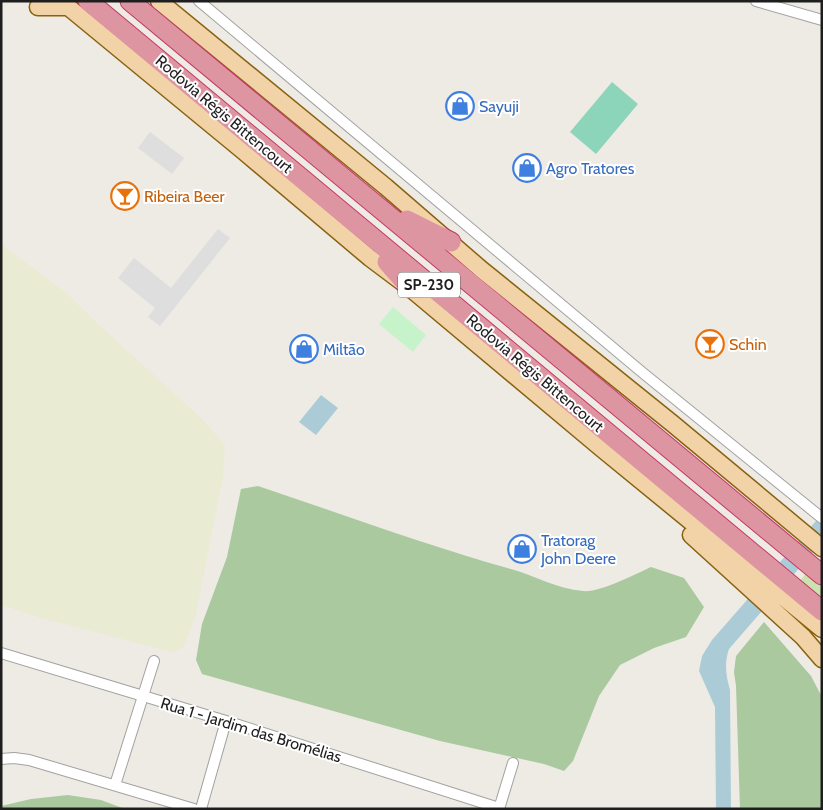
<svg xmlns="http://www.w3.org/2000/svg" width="823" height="810" font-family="Cabin,sans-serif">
	<rect width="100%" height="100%" fill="#eeebe5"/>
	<!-- farmland -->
	<path fill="#e9ebd3" d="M1,244l63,47 33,32 104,95 24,27 -2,32 -27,137 -13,34 -11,4 -135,-35 -36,-12z"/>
	<!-- grass -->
	<path fill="#c9e3b1" d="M807,572l15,12v15l-22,-18z"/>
	<!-- forest -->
	<path fill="#aac99f" d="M258,486c84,28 167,59 253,83 24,7 47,20 72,22 16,2 53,-17 68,-24l33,11 20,29 -18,30 -32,11 -34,17 -21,31 -26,65 -9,10 -20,-7 -104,-23 -238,-67 -6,-14 6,-36 25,-67 14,-68z
		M764,622l47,54 11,21v112h-82l-4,-123 -2,-14 2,-16z
		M68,795l33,5 24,9h-124v-3l30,-7z"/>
	<!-- park -->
	<path fill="#c7f3cb" d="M393,307l33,28 -13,17 -34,-28z"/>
	<!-- pitch -->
	<path fill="#8cd5ba" d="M612,82l26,22 -42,50 -26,-22z"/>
	<!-- parking -->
	<path fill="#dedede" d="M150,132l34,26 -12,16 -34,-26z
		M218,229l12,9 -70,88 -12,-9 7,-9 -37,-30 16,-20 37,30z"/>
	<!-- water -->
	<path fill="#abccd7" d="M321,395l17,13 -22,27 -17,-13z
		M822,514v28l-93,107c-5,15 -3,26 1,41l1,119h-15l-1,-102 -16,-36 3,-15 10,-16z"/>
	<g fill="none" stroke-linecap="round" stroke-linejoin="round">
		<defs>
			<path id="street" d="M199,1l444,372 179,145
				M756,1l66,19
				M1,653l225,68 273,87
				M1,759l13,-1 15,2 165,49
				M115,785l39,-124
				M201,809l25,-88
				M499,809l14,-46"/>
			<path id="primary" d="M61,1l181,149 128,108 40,30 191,160 221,181
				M159,1l227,186 96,83 191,154 149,124
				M38,7h31
				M691,535l112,102 19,22"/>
			<path id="highway" d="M88,1l734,610
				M130,1l692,574
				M407,220l44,22
				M387,262l23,26"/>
		</defs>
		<!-- street casing -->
		<use href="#street" stroke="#a2a2a2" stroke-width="12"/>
		<!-- primary casing -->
		<use href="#primary" stroke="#886210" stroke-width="19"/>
		<!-- highway casing -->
		<use href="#highway" stroke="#c73766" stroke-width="21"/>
		<!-- street -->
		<use href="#street" stroke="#fff" stroke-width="10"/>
		<!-- primary -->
		<use href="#primary" stroke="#f2d2a7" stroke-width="16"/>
		<!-- highway -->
		<use href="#highway" stroke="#dd95a2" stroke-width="19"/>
	</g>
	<!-- icons -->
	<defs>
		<symbol id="shop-ring" viewBox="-11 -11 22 22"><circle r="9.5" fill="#fff" stroke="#3f7fe0" stroke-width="1.5"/><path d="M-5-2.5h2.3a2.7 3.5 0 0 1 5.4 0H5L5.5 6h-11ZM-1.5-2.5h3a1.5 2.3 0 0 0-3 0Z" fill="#3f7fe0"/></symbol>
		<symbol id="bar-ring" viewBox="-11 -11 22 22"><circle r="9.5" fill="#fff" stroke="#e8710a" stroke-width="1.5"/><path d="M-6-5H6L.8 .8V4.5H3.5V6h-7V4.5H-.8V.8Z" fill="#e8710a"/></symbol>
	</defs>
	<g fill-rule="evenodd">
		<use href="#shop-ring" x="444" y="90" width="32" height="32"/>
		<use href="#shop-ring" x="511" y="152" width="32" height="32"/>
		<use href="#bar-ring" x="109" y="180" width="32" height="32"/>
		<use href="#bar-ring" x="694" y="328" width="32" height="32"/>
		<use href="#shop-ring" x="288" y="333" width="32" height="32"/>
		<use href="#shop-ring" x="506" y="533" width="32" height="32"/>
	</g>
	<g text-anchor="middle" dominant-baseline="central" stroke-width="4" stroke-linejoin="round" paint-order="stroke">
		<!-- shield labels -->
		<rect fill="#fff" stroke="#626262" stroke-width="1" x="398" y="272.5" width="62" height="25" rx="4"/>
		<g font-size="15" font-weight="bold" fill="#1e1e1e">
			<text x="429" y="285">SP-230</text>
		</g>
		<!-- shop labels -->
		<g font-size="16" fill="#366cbe" stroke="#fff" text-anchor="start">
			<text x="479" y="106">Sayuji</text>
			<text x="546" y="168">Agro Tratores</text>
			<text x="323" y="349">Miltão</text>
			<text x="541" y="540">Tratorag<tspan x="541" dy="18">John Deere</tspan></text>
		</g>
		<!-- street labels -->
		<g font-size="16" fill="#1e1e1e" stroke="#fff">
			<text transform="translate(224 114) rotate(40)">Rodovia Régis Bittencourt</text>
			<text transform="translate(535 373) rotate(40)">Rodovia Régis Bittencourt</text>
			<text transform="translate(251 730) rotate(17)">Rua 1 - Jardim das Bromélias</text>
		</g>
		<!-- food labels -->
		<g font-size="16" fill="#c56008" stroke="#fff" text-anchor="start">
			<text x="144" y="196">Ribeira Beer</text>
			<text x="729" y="344">Schin</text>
		</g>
	</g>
	<!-- border -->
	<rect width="823" height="810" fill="none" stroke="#1e1e1e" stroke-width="5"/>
</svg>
